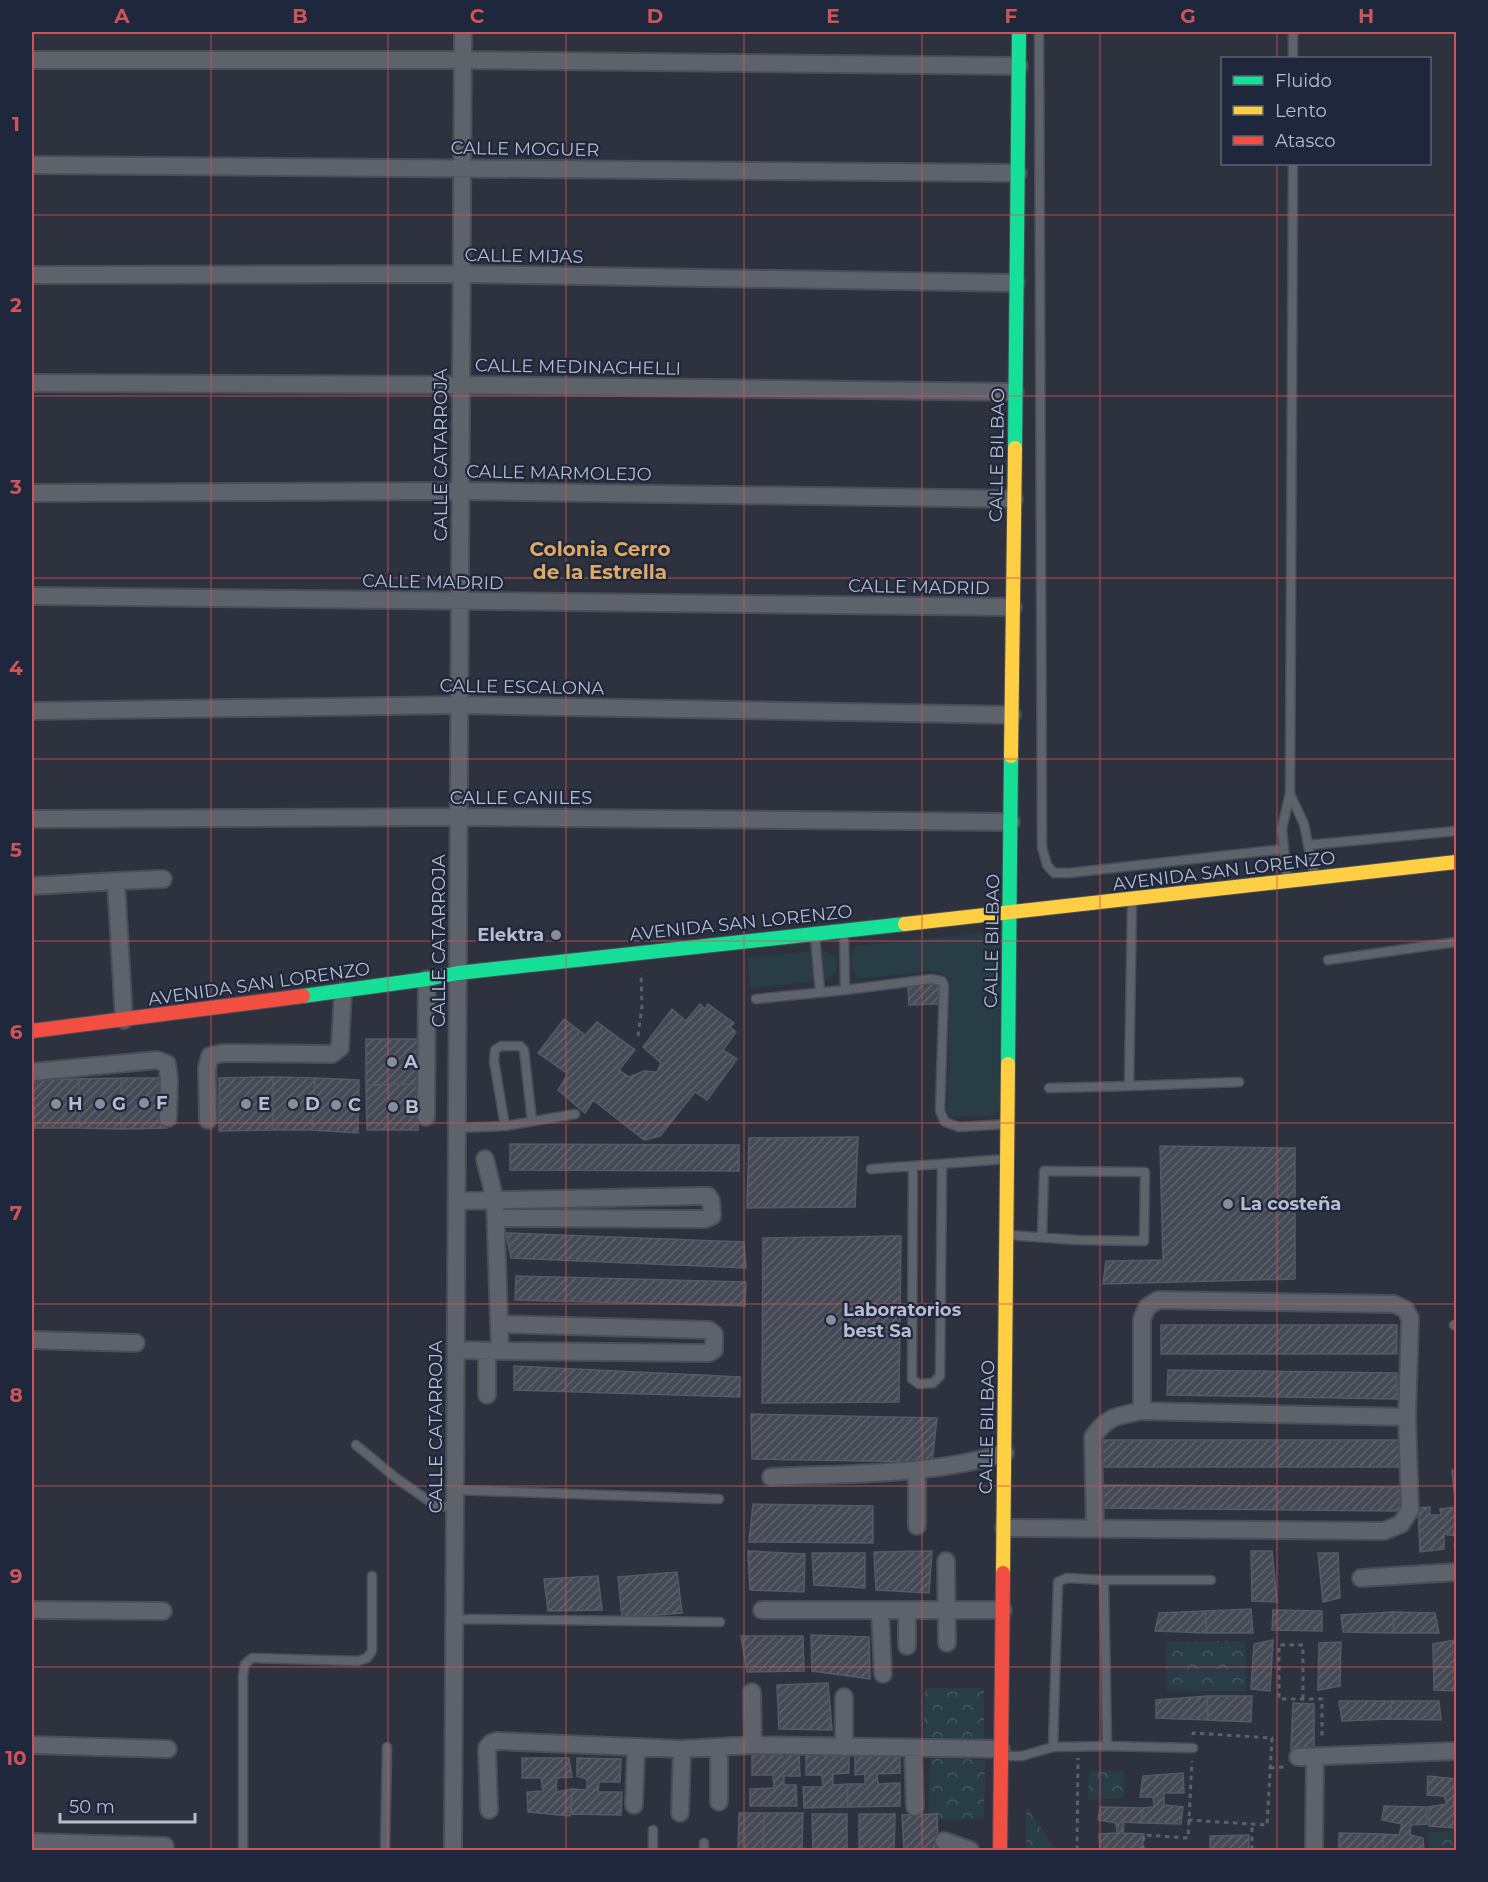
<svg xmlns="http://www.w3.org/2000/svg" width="1488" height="1882" font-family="Montserrat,sans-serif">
	<defs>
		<pattern id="park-crowns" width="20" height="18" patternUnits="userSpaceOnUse" patternTransform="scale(1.5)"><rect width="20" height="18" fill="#283d46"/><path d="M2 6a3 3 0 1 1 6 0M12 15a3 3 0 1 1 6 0" fill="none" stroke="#455760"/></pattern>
		<pattern id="building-hatch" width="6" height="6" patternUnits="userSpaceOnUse" patternTransform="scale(1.5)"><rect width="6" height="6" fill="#454a54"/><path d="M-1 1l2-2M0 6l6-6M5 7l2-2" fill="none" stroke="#5e626c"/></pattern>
	</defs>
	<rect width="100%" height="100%" fill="#2d323e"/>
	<!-- grass -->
	<path fill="#283d46" d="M993,932l7,4 -1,174 -6,6 -42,1 -4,-6 3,-131c-5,-7 -11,-7 -19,-9l-72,8c-10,-10 -10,-21 -3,-33z
		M821,950l15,6 1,15 -7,6 -9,4 -71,7 -2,-30z"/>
	<!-- park -->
	<path fill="url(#park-crowns)" d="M1246,1641v50h-79l-1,-49z
		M925,1688h59v51l-61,-2z
		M930,1758l55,2 -1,59 -56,1z
		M1089,1771h35v27l-36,2z
		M1026,1806l30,44h-30z
		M1456,1830v20h-27l-1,-17z"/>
	<!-- building -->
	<path fill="url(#building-hatch)" stroke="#555a65" stroke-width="1.5" d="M938,984l1,20 -30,1 -1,-20z
		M700,1004l5,5 3,-5 26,19 -4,4 6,5 -13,18 14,9 -30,41 -12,-8 -35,44 -16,4 -51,-40 -8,13 -27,-23 10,-16 -30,-21 26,-34 21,16 12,-13 38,28 -16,20 10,7 15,-6 13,1 4,-9 -18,-16 29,-38 14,12z
		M366,1039h52l1,45 -53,1z
		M273,1077l42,1 -3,52h-39z
		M273,1077v53l-54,1v-53z
		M121,1078h46v50l-46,1z
		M121,1078v51l-42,-1v-49z
		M315,1078l44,2 -1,53 -46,-3z
		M79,1079v49h-45l-1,-48z
		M32,1080l2,48h-2z
		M419,1084l-1,46h-51l-1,-45z
		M858,1137l-3,70 -108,1 2,-70z
		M510,1144l229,1v26l-229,-1z
		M1160,1146l135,2v131l-192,5 3,-23 57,-1z
		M506,1233l238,9 2,26 -235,-10z
		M901,1236l-2,166 -137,1 1,-165z
		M516,1276l230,6 -1,24 -230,-6z
		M1161,1325h236v29h-236z
		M514,1366l226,11v20l-226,-7z
		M1168,1370l229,3v26l-230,-4z
		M751,1414l186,4 -5,44 -180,-3z
		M1099,1440h303v27h-303z
		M1452,1470h4v30h-1z
		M1100,1485l301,2 -1,24 -300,-3z
		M753,1504l120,2v37l-124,-1z
		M1430,1507v8h11l-1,-6 16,-2v39l-2,-1 2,-9 -12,-2v15l-24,3 -2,-44z
		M748,1551l57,3 -1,38 -54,-2z
		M932,1551l-3,42 -53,-3 -2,-38z
		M1251,1551h21l5,51 -25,-1z
		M812,1553h53v35l-51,-3z
		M1318,1553h20l2,45 -17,4z
		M677,1572l5,41 -60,5 -4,-41z
		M598,1576l4,34 -54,1 -4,-32z
		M1251,1609l2,24h-46l-2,-22z
		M1273,1610l49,1v20l-50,-1z
		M1205,1611l2,22 -52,-2 4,-18z
		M1393,1612l42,1 4,20h-45z
		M1393,1612l1,21 -51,-1 -2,-17z
		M811,1635l58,2 1,42 -58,-8z
		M741,1636h62l1,35 -57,1z
		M1273,1640l-3,51 -19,-2 3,-45z
		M1456,1640v51l-22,-1 -1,-46z
		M1341,1642l-1,44 -22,4 1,-47z
		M828,1683l4,47 -53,-1 -2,-44z
		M1207,1696h45l-1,26 -43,-2z
		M1207,1696l1,24 -52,-2v-18z
		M1339,1701h53l-2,18 -48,2z
		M1392,1701h47l2,19 -51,-1z
		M1293,1703l21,1v47l-23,-2z
		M900,1752v21l-23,1 1,10 22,-1v23l-52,1 -1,-23h18v-10l-10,1v-22z
		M799,1753l1,23h-16v9h12l1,21h-47v-17l24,-1 -1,-13h-21v-21z
		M849,1754v19l-16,1v11l14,-1 1,23 -44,1 -1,-21h20l-1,-12h-16v-20z
		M522,1758h47l3,19 -15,1 -1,14 16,-3 -2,27 -42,-4 -1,-20 16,-1 -2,-13h-19z
		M577,1758l44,1 -1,23h-21l-1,10h24l-1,23 -50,-1 1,-25 15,1v-11l-10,-3z
		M1183,1773l1,20h-20v12l19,2 -2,17 -40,-1 2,-15 11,-1 -1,-10h-13l3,-21z
		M1428,1776l28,3v18l-3,1 1,11h2v19l-27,-2 -1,-19 19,-3 -3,-8 -17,-1z
		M1384,1806l42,1 1,17 -16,1 -1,10 13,3 1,12h-42l1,-16 16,1 3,-11 -20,-4z
		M1100,1807l43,1 -2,15 -17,-1 -1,11 21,1 -2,16h-42l-1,-16 18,-1 -1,-10 -18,-3z
		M739,1813h25l-1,37h-25z
		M764,1813h39l-1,37h-39z
		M812,1814h35v36h-34z
		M859,1814h36l-1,36h-35z
		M937,1814l1,36h-34l-2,-35z
		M1339,1833l44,1 -1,16h-43z
		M1249,1835v15h-39v-14z"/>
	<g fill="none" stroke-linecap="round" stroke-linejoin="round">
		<defs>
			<path id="lane" d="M1039,32l3,815 5,18 7,8h15l215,-24
				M1293,58v-26
				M1290,794l14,30 11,55
				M1309,845l147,-14
				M1287,882l-5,-54 8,-35 3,-629
				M844,933l1,57 86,-11 11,2 2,4 -4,126 5,11 14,5 48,-3
				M815,936l5,56
				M1328,960l128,-18
				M756,999l89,-9
				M1129,1086l110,-4
				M1049,1088l80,-2 3,-185
				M505,1126l-11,-65 1,-11 6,-4h19l4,4 8,71
				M457,1128l48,-2 70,-12
				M913,1167l-1,212 7,5 14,-1 7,-7 2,-212
				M871,1169l136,-10
				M1007,1235l71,5 66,1 1,-69 -101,-1 -2,65
				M1454,1325h2
				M356,1445l40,33 40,28 19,1
				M455,1490l264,9
				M1104,1580l3,166
				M454,1620l17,-1 249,3
				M1053,1747l5,-165 9,-4 37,2h107
				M1002,1756h20l31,-9 54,-1 86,2
				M243,1850v-175l2,-11 7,-6 106,3 9,-3 5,-7v-75
				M385,1850l2,-103
				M653,1850v-20
				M704,1850v-7"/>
			<path id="street" d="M32,60h431l556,6
				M32,165l986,8
				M32,275l430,-1 554,9
				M32,383l429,2 554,7
				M32,493l429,-2 553,8
				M32,596l981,11
				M32,711l427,-6 553,10
				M32,819l427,-2 552,5
				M116,881l47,-2
				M32,886l84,-5 8,139
				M32,1072l125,-12 10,4 2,15 -1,39
				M426,1117l1,-138
				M208,1120l-1,-52 3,-12 13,-3 109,1 8,-6 3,-57
				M485,1159l10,41 5,151 209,2 5,-3v-16l-5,-4 -210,-6
				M457,1201l244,-5h7l3,5 1,15 -7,3 -209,-1
				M32,1340l104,3
				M456,1350l43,1
				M487,1351v44
				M917,1470v56
				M771,1477c78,-4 159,-1 234,-24
				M1004,1528l380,3 17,-7 9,-14 -3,-93 3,-99 -5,-9 -11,-5 -236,-4 -11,7 -5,12v92
				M1095,1528l-2,-91c15,-22 25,-21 49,-26l265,6
				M946,1561l1,82
				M1361,1578l95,-6
				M32,1610l131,1
				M762,1610h241
				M880,1610l3,64
				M907,1610v36
				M752,1692l1,53
				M844,1697v50
				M32,1745l136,4
				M913,1748l2,59
				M1298,1757l158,-6
				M719,1802v-54
				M634,1805l2,-58
				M489,1810l-2,-62 4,-5 6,-2 185,8 71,-4 248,4
				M680,1813l2,-64
				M944,1841l26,9
				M32,1842l133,4
				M453,1850l10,-1818
				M1314,1850l1,-93"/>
			<path id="fast" d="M1015,448l4,-416
				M303,996l124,-17 31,-6 447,-49
				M1008,1064l3,-308"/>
			<path id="slow" d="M1011,756l4,-308
				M905,924l551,-62
				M1003,1573l5,-509"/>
			<path id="jam" d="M32,1031l271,-35
				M1000,1850l3,-277"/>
		</defs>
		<!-- lane casing -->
		<use href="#lane" stroke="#4a4e57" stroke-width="11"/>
		<!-- street casing -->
		<use href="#street" stroke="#4a4e57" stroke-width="20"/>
		<!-- fast casing -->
		<use href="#fast" stroke="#4a4e57" stroke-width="16"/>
		<!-- slow casing -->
		<use href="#slow" stroke="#4a4e57" stroke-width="16"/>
		<!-- jam casing -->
		<use href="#jam" stroke="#4a4e57" stroke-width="16"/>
		<!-- path -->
		<path stroke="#5b6069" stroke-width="3" stroke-dasharray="4.5 4.5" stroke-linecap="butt" d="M638,1036l4,-30 -1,-33
			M1303,1699v-54h-24v54h43v41
			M1270,1768l14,-1
			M1188,1820l79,5 5,-87 -79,-5v3
			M1077,1850l1,-92
			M1143,1850l1,-15 44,3 4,-77
			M1252,1850v-26"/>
		<!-- lane -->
		<use href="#lane" stroke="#5e626b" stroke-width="8"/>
		<!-- street -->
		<use href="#street" stroke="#5e626b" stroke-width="16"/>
		<!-- fast -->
		<use href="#fast" stroke="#16e098" stroke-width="14"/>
		<!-- slow -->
		<use href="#slow" stroke="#ffcf43" stroke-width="14"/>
		<!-- jam -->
		<use href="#jam" stroke="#f24e42" stroke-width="14"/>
	</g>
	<!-- grid -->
	<path fill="none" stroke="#cd555a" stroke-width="1.5" stroke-opacity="0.55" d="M211,32v1818M388,32v1818M566,32v1818M744,32v1818M922,32v1818M1100,32v1818M1277,32v26M1277,164v1686M32,215h1424M32,396h1424M32,578h1424M32,759h1424M32,941h1424M32,1123h1424M32,1304h1424M32,1486h1424M32,1667h1424"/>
	<!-- markers -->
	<g fill="#878d9c" stroke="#1e273b" stroke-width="2">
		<circle cx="556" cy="935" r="6"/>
		<circle cx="392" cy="1062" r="6"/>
		<circle cx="144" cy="1103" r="6"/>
		<circle cx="56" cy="1104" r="6"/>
		<circle cx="100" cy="1104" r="6"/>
		<circle cx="246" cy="1104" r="6"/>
		<circle cx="293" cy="1104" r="6"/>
		<circle cx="336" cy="1105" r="6"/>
		<circle cx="393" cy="1107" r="6"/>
		<circle cx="1228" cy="1204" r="6"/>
		<circle cx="831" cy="1320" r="6"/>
	</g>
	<g text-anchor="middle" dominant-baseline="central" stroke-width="4.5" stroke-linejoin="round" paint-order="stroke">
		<!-- street labels -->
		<g font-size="18" fill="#b8becf" stroke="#1e273b">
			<text transform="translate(525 149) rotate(1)">CALLE MOGUER</text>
			<text transform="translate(524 256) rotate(1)">CALLE MIJAS</text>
			<text transform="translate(578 367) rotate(1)">CALLE MEDINACHELLI</text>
			<text transform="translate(441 455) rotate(-90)">CALLE CATARROJA</text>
			<text transform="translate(997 455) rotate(-89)">CALLE BILBAO</text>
			<text transform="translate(559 473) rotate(1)">CALLE MARMOLEJO</text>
			<text transform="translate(433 582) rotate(1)">CALLE MADRID</text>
			<text transform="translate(919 587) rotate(1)">CALLE MADRID</text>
			<text transform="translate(522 687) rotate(1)">CALLE ESCALONA</text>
			<text x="521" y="798">CALLE CANILES</text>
			<text transform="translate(1224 871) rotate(-7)">AVENIDA SAN LORENZO</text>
			<text transform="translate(741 923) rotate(-6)">AVENIDA SAN LORENZO</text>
			<text transform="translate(439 941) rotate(-90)">CALLE CATARROJA</text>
			<text transform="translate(992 941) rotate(-89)">CALLE BILBAO</text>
			<text transform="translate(259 984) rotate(-8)">AVENIDA SAN LORENZO</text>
			<text transform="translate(436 1427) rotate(-90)">CALLE CATARROJA</text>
			<text transform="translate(987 1427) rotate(-89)">CALLE BILBAO</text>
		</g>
		<!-- poi labels -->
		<g font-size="18" font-weight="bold" fill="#b8becf" stroke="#1e273b" text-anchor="start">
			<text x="544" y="935" text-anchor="end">Elektra</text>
			<text x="404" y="1062">A</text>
			<text x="156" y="1103">F</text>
			<text x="68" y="1104">H</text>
			<text x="112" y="1104">G</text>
			<text x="258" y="1104">E</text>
			<text x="305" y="1104">D</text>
			<text x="348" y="1105">C</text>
			<text x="405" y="1107">B</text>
			<text x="1240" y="1204">La costeña</text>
			<text x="843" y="1310">Laboratorios<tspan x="843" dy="21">best Sa</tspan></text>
		</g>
		<!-- neighbourhood labels -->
		<g font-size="20" font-weight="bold" fill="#e0a862" stroke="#1e273b">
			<text x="600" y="549">Colonia Cerro<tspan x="600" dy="23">de la Estrella</tspan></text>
		</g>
	</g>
	<!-- border -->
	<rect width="1488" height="1882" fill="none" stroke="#1e273b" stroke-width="66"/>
	<!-- legend -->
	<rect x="1221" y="57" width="210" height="108" fill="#1e273b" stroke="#5c6376" stroke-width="1.5"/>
	<rect x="1233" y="76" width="30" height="9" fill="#16e098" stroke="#5c6376" stroke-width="1.5"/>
	<text x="1275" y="87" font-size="18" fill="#b8becf">Fluido</text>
	<rect x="1233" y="106" width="30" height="9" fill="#ffcf43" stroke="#5c6376" stroke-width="1.5"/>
	<text x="1275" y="117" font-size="18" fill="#b8becf">Lento</text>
	<rect x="1233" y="136" width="30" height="9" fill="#f24e42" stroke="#5c6376" stroke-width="1.5"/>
	<text x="1275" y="147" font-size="18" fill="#b8becf">Atasco</text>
	<!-- scale -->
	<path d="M60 1813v9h135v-9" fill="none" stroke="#b8becf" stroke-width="3"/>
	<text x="69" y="1813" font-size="18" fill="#b8becf" stroke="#1e273b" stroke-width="4.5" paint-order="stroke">50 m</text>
	<rect x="33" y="33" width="1422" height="1816" fill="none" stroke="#cd555a" stroke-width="2"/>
	<g font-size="20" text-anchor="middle" font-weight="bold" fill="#cd555a">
		<text x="122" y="23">A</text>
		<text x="300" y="23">B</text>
		<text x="477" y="23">C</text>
		<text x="655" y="23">D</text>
		<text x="833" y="23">E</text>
		<text x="1011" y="23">F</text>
		<text x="1188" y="23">G</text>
		<text x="1366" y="23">H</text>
		<text x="16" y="131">1</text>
		<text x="16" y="312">2</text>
		<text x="16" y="494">3</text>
		<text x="16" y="675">4</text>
		<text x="16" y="857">5</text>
		<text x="16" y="1039">6</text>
		<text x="16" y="1220">7</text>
		<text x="16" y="1402">8</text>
		<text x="16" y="1583">9</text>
		<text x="16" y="1765">10</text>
	</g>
</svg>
